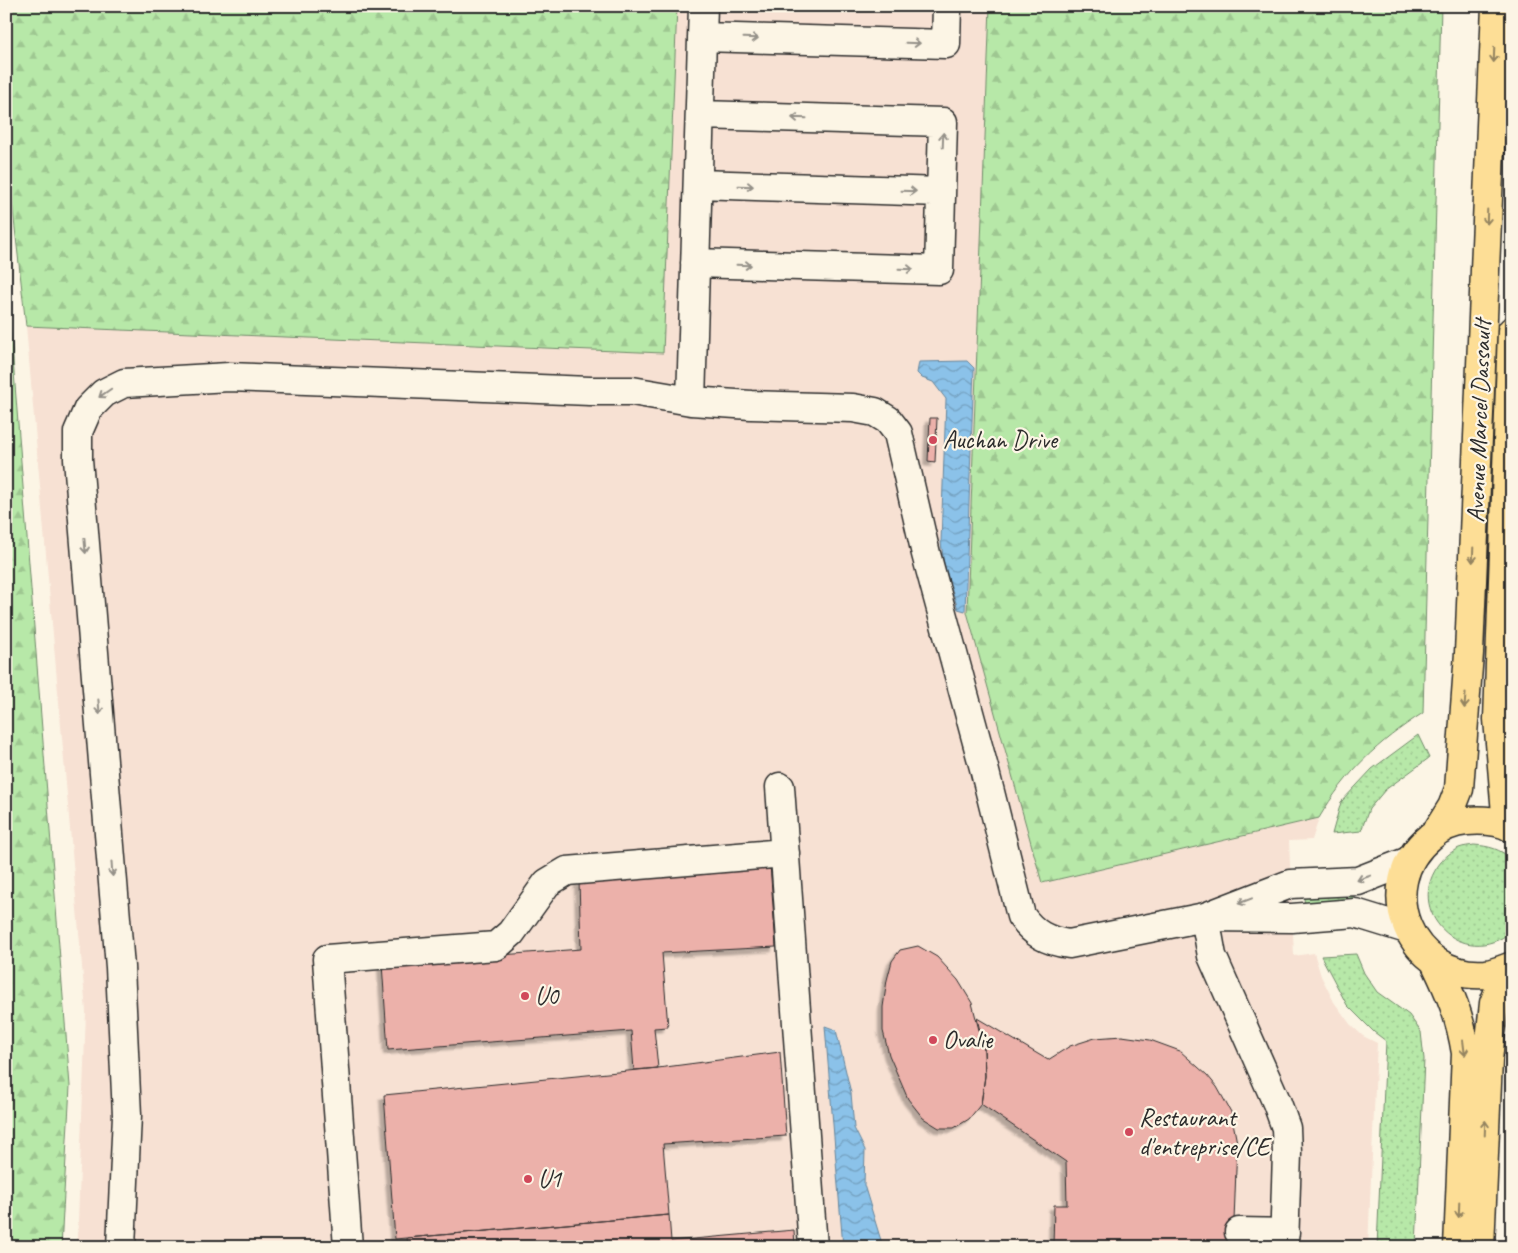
<svg xmlns="http://www.w3.org/2000/svg" width="1518" height="1253" font-family="Caveat,sans-serif">
	<defs>
		<pattern id="grass-dots" width="8" height="8" patternUnits="userSpaceOnUse" patternTransform="scale(1.25)"><rect width="8" height="8" fill="#b7e8a8"/><path d="M2 2h.1M6 6h.1" fill="none" stroke="#9ec791" stroke-width="1.8" stroke-linecap="round"/></pattern>
		<pattern id="forest-firs" width="22" height="20" patternUnits="userSpaceOnUse" patternTransform="scale(1.25)"><rect width="22" height="20" fill="#b7e8a8"/><path d="M5 1l3.5 6h-7zM16 11l3.5 6h-7z" fill="#9ec791"/></pattern>
		<pattern id="water-waves" width="16" height="10" patternUnits="userSpaceOnUse" patternTransform="scale(1.25)"><rect width="16" height="10" fill="#8bc2e9"/><path d="M0 5q4-4 8 0t8 0" fill="none" stroke="#729ebd"/></pattern>
		<filter id="shadow"><feDropShadow dx="-4.5" dy="4.5" stdDeviation="1" flood-color="#0004"/></filter>
	</defs>
	<rect width="100%" height="100%" fill="#fcf5e5"/>
	<filter id="ink" filterUnits="userSpaceOnUse"><feTurbulence type="fractalNoise" baseFrequency=".02" numOctaves="2"/><feDisplacementMap in="SourceGraphic" scale="10" xChannelSelector="R" yChannelSelector="G"/><feConvolveMatrix kernelMatrix="1 2 1 2 8 2 1 2 1" color-interpolation-filters="sRGB"/></filter>
	<g filter="url(#ink)">
		<!-- built -->
		<path fill="#f7e1d3" d="M677,6h313l-23,606 75,271 277,-65 -7,22 -23,1 5,115 20,-3 7,23 13,26 16,22 13,12 14,7 -9,204h-1291l9,-235 -60,-686 637,26z"/>
		<!-- grass -->
		<path fill="url(#grass-dots)" stroke="#718a6a" d="M1418,735l11,23 -44,32 -16,19 -8,22 -29,3 9,-32 31,-33z
			M1474,845c15,1 26,4 38,14v72c-49,41 -111,-21 -71,-69 4,-5 11,-11 18,-14 5,-2 10,-2 15,-3z
			M1352,890l2,14 -49,1 -2,-13z
			M1356,954l8,19 13,19 32,23 12,17 3,27 -8,188h-39l9,-206 -12,-9 -27,-27 -26,-49z"/>
		<!-- forest -->
		<path fill="url(#forest-firs)" stroke="#718a6a" d="M6,6h671l-14,347 -637,-27 -20,-178z
			M990,6h451l-18,707c-45,29 -77,59 -104,105l-277,65 -75,-271z
			M6,270l64,816 -9,161h-55z"/>
		<!-- water -->
		<path fill="url(#water-waves)" stroke="#65869d" d="M967,361l7,7 -9,243 -7,-2 -14,-45 -3,-22 5,-143 -13,-17 -11,-4 -5,-5 2,-11z
			M825,1026l11,4 15,63 3,35 11,22 -1,35 19,62h-40z"/>
		<!-- building -->
		<path fill="#ecb1aa" stroke="#2b2b2b" filter="url(#shadow)" d="M930,418h7l-2,44 -7,-1z
			M770,864l6,83 -114,6 6,74 -14,1 4,40 -24,2 -3,-39 -243,19 -6,-86 199,-15 -2,-68h48v-8z
			M918,946l19,11 21,23 14,23 12,46 1,27 -4,28 -12,15 -15,9h-15l-16,-10 -15,-19 -19,-44 -6,-24v-24l4,-27 5,-19 8,-11z
			M977,1018l71,42 22,-14 25,-8 27,-2 28,4 30,11 27,24 10,12 14,25 6,31 -4,104h-180l1,-42h13l-1,-43 -85,-58 4,-28 -1,-27z
			M780,1052l6,84 -123,8 6,71 -274,24 -11,-144 274,-27z
			M669,1215l2,26 123,-11 1,17h-387l-1,-9z"/>
		<g fill="none" stroke-linecap="round" stroke-linejoin="round">
			<defs>
				<path id="minor" d="M702,37l244,7 1,-38
					M698,184l243,8
					M695,263l244,7 4,-148 -243,-7
					M691,401l12,-395
					M780,787l33,460
					M1407,929l-52,-16 -63,5 -87,-1 85,-33 68,-3 51,-20
					M1239,1232l46,1
					M121,1247l6,-132 -7,-148 -42,-508v-27l10,-23 16,-16 20,-10 105,-6 361,14h42l59,10 60,4 102,3 22,4 13,8 10,13 28,121 58,214 37,148c13,18 26,25 48,28l136,-27 7,39 65,147 9,25 1,25 -3,94
					M348,1247l-21,-288 169,-13 15,-13 36,-50 20,-12 218,-18"/>
				<path id="major" d="M1507,825l-9,-106 14,-388
					M1512,828c-13,-8 -30,-8 -45,-7 -13,1 -27,7 -37,16 -59,49 -20,143 56,137 9,-1 18,-5 26,-8
					M1437,831l15,-24 7,-18 10,-136 27,-647
					M1435,962c16,33 25,54 31,91l-8,194
					M1480,1247l8,-187 6,-57 8,-20 10,-16"/>
			</defs>
			<!-- minor casing -->
			<use href="#minor" stroke="#2b2b2b" stroke-width="31"/>
			<!-- major casing -->
			<use href="#major" stroke="#2b2b2b" stroke-width="31"/>
			<!-- minor -->
			<use href="#minor" stroke="#fcf5e5" stroke-width="28"/>
			<!-- major -->
			<use href="#major" stroke="#fdde96" stroke-width="28"/>
		</g>
		<!-- one-way arrows -->
		<defs><path id="oneway-shaft" d="M-6 0H5M1.5-3L5.5 0L1.5 3" fill="none" stroke-width="1.6" stroke-linecap="round" stroke-linejoin="round" transform="scale(1.25)"/></defs>
		<g stroke="#949088">
			<use href="#oneway-shaft" transform="translate(751 38) rotate(2)"/>
			<use href="#oneway-shaft" transform="translate(913 43) rotate(2)"/>
			<use href="#oneway-shaft" transform="translate(799 118) rotate(-178)"/>
			<use href="#oneway-shaft" transform="translate(943 140) rotate(-88)"/>
			<use href="#oneway-shaft" transform="translate(746 186) rotate(2)"/>
			<use href="#oneway-shaft" transform="translate(909 191) rotate(2)"/>
			<use href="#oneway-shaft" transform="translate(744 265) rotate(2)"/>
			<use href="#oneway-shaft" transform="translate(906 269) rotate(2)"/>
			<use href="#oneway-shaft" transform="translate(105 393) rotate(145)"/>
			<use href="#oneway-shaft" transform="translate(85 546) rotate(85)"/>
			<use href="#oneway-shaft" transform="translate(99 707) rotate(85)"/>
			<use href="#oneway-shaft" transform="translate(112 869) rotate(86)"/>
			<use href="#oneway-shaft" transform="translate(1364 878) rotate(161)"/>
			<use href="#oneway-shaft" transform="translate(1245 901) rotate(159)"/>
		</g>
		<g stroke="#948460">
			<use href="#oneway-shaft" transform="translate(1494 55) rotate(92)"/>
			<use href="#oneway-shaft" transform="translate(1487 217) rotate(92)"/>
			<use href="#oneway-shaft" transform="translate(1473 555) rotate(92)"/>
			<use href="#oneway-shaft" transform="translate(1465 701) rotate(94)"/>
			<use href="#oneway-shaft" transform="translate(1464 1048) rotate(83)"/>
			<use href="#oneway-shaft" transform="translate(1485 1128) rotate(-88)"/>
			<use href="#oneway-shaft" transform="translate(1459 1210) rotate(92)"/>
		</g>
	</g>
	<!-- markers -->
	<g fill="#d1495b" stroke="#fcf5e5" stroke-width="2">
		<circle cx="933" cy="440" r="5"/>
		<circle cx="525" cy="996" r="5"/>
		<circle cx="933" cy="1040" r="5"/>
		<circle cx="1129" cy="1132" r="5"/>
		<circle cx="528" cy="1179" r="5"/>
	</g>
	<g text-anchor="middle" dominant-baseline="central" stroke-width="4.5" stroke-linejoin="round" paint-order="stroke">
		<!-- street labels -->
		<g font-size="25" fill="#2b2b2b" stroke="#fcf5e5">
			<text transform="translate(1479 421) rotate(-88)">Avenue Marcel Dassault</text>
		</g>
		<!-- poi labels -->
		<g font-size="25" fill="#2b2b2b" stroke="#fcf5e5" text-anchor="start">
			<text x="943" y="440">Auchan Drive</text>
			<text x="535" y="996">U0</text>
			<text x="943" y="1040">Ovalie</text>
			<text x="1139" y="1118">Restaurant<tspan x="1139" dy="29">d'entreprise/CE</tspan></text>
			<text x="538" y="1179">U1</text>
		</g>
	</g>
	<!-- margin -->
	<rect width="1518" height="1253" fill="none" stroke="#fcf5e5" stroke-width="25"/>
	<rect x="12" y="12" width="1493" height="1228" fill="none" stroke="#2b2b2b" stroke-width="2" filter="url(#ink)"/>
</svg>
